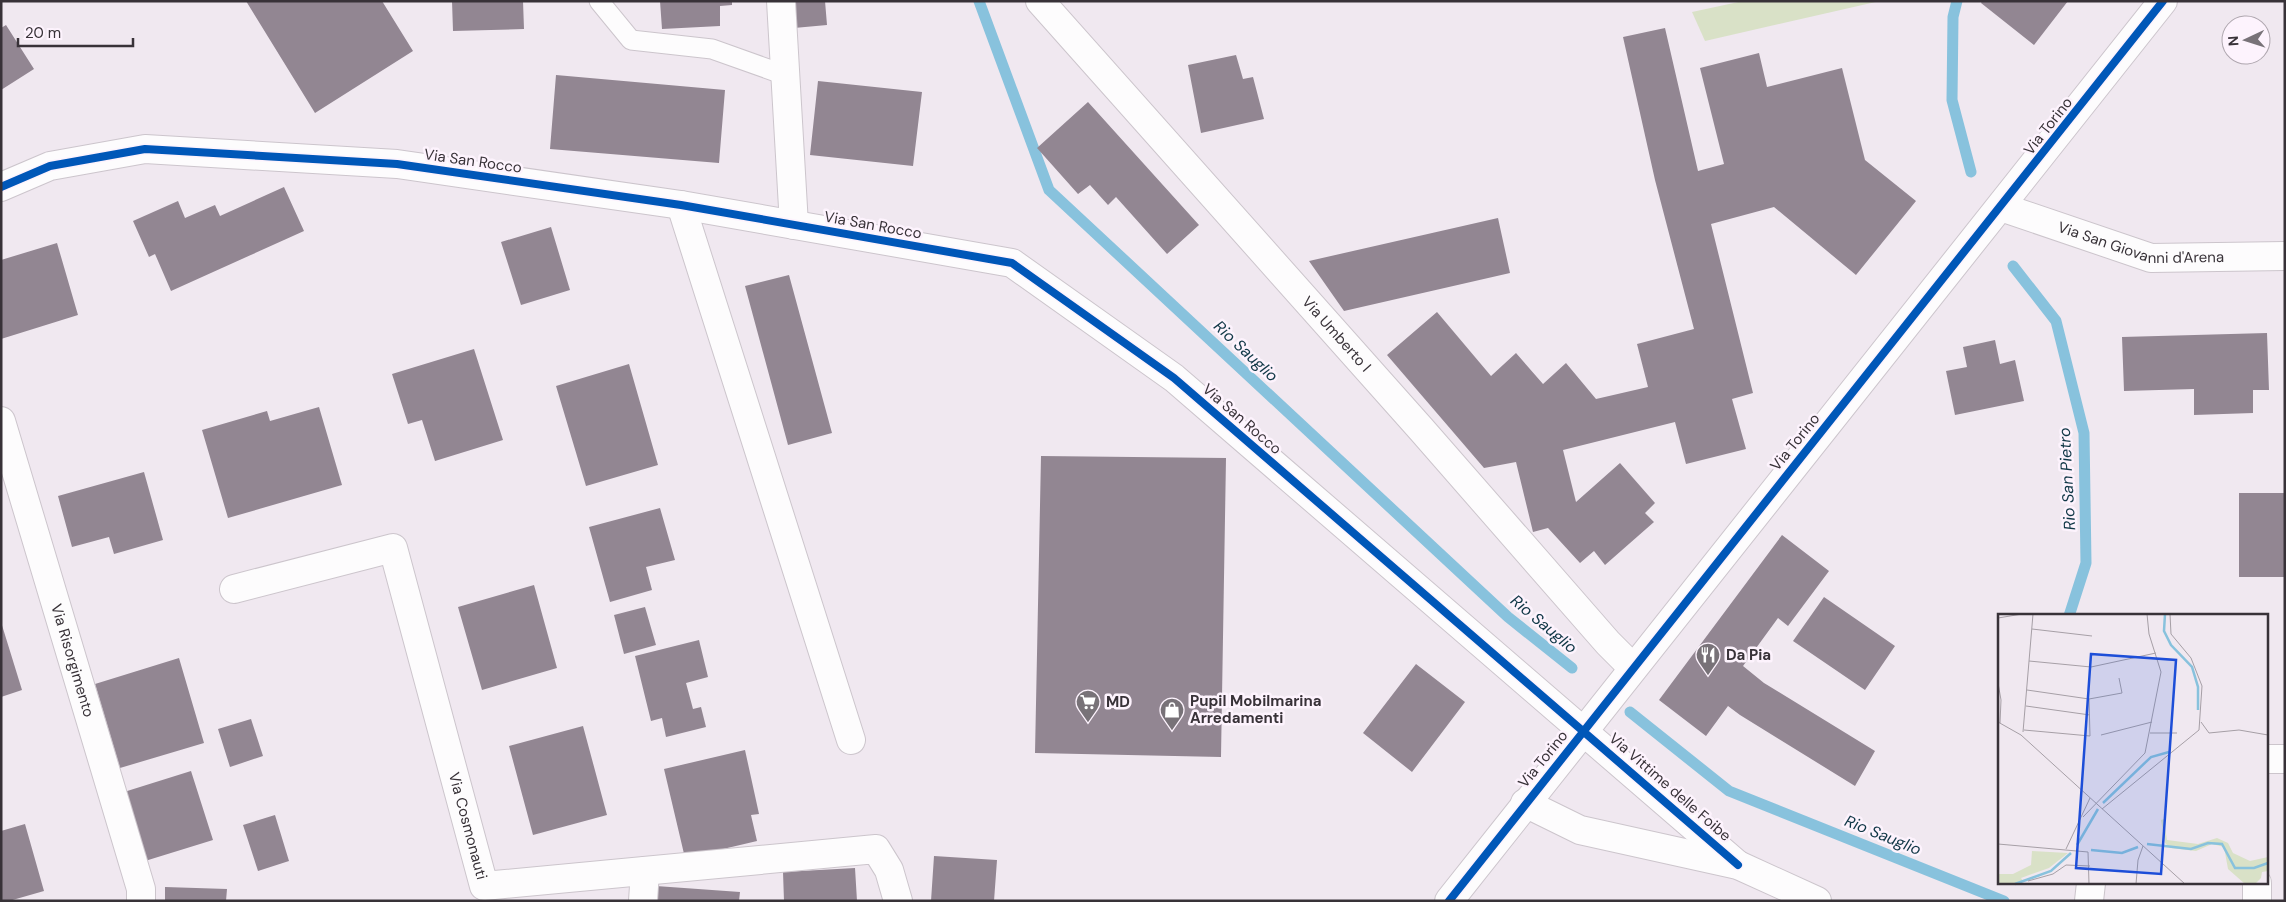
<svg xmlns="http://www.w3.org/2000/svg" width="2286" height="902" font-family="'DM Sans',sans-serif">
	<rect width="100%" height="100%" fill="#f0e8f0"/>
	<!-- green -->
	<path fill="#d9e1c7" d="M1743,1h137l-175,40 -13,-29z"/>
	<g fill="none" stroke-linecap="round" stroke-linejoin="round">
		<!-- stream -->
		<path stroke="#88c2dd" stroke-width="11" d="M979,1l70,189 459,427 64,51
			M1957,1l-4,16 -1,83 19,72
			M2013,266l43,55 28,112 2,130 -17,53
			M1630,712l99,79 275,110"/>
	</g>
	<!-- building -->
	<path fill="#928692" d="M246,1h136l31,50 -98,62z
		M452,1h71l1,28 -71,2z
		M660,1h72v4l-12,1v20l-58,3z
		M792,1h33l2,24 -33,3z
		M1982,1h86l-34,44 -53,-42z
		M6,25l28,44 -33,21v-62z
		M1665,28l33,143 26,-7 -24,-96 59,-15 8,34 75,-19 23,92 51,41 -60,74 -82,-68 -63,17 42,169 -21,6 14,50 -60,15 -11,-42 -112,28 13,52 44,-39 35,40 -10,10 9,9 -49,43 -11,-14 -14,12 -32,-35 -15,4 -17,-70 -32,6 -97,-113 50,-43 54,64 25,-23 27,31 23,-21 30,36 52,-12 -11,-43 57,-15 -39,-149 -32,-143z
		M1236,55l7,24 10,-2 11,42 -63,14 -13,-68z
		M556,75l169,15 -6,73 -169,-14z
		M818,81l104,11 -9,74 -103,-11z
		M1088,102l111,123 -32,29 -51,-57 -8,8 -18,-20 -12,9 -41,-46z
		M284,187l20,44 -133,60 -16,-37 -6,3 -16,-36 45,-20 7,17 30,-13 5,11z
		M1498,218l12,55 -166,38 -35,-50z
		M551,227l19,63 -49,15 -20,-63z
		M57,243l21,72 -77,24v-79z
		M789,275l43,158 -44,12 -43,-159z
		M2267,333l2,57h-16v23l-59,2v-26l-70,2 -2,-54z
		M1995,340l5,24 15,-4 9,41 -69,14 -9,-44 21,-4 -4,-20z
		M474,349l29,91 -68,21 -13,-41 -14,4 -16,-50z
		M629,364l29,101 -72,21 -30,-100z
		M319,407l23,78 -114,33 -26,-88 65,-19 3,10z
		M1041,456l185,2 -5,299 -186,-4z
		M144,472l19,68 -49,14 -5,-17 -37,10 -14,-51z
		M2239,493h46v84h-46z
		M660,508l15,52 -29,7 6,23 -42,12 -21,-75z
		M1782,535l47,36 -41,55 -10,-8 -35,48 21,17 111,68 -20,35 -115,-71 -12,-9 -22,30 -47,-36z
		M534,585l23,83 -75,22 -24,-83z
		M1824,597l71,49 -30,44 -72,-49z
		M645,607l11,38 -32,9 -10,-39z
		M1,622l21,68 -21,7z
		M699,640l9,37 -22,6 7,26 8,-2 5,20 -40,10 -4,-19 -11,3 -16,-65z
		M179,658l25,85 -84,25 -25,-84z
		M1416,664l49,38 -53,70 -49,-39z
		M251,719l12,37 -33,11 -12,-38z
		M583,726l24,89 -74,20 -24,-89z
		M745,750l14,64 -8,1 6,26 -72,17 -21,-89z
		M191,771l22,69 -68,21 -21,-69z
		M275,815l14,46 -31,10 -15,-46z
		M25,824l19,67 -35,10h-8v-70z
		M934,856l63,4 -3,41h-63z
		M855,868l2,33h-73l-1,-29z
		M656,886l84,6 -1,9h-84z
		M165,887l62,2 -1,12h-61z"/>
	<g fill="none" stroke-linecap="round" stroke-linejoin="round">
		<defs>
			<path id="service" d="M599,1l32,39 81,9 73,26"/>
			<g id="minor">
				<path d="M781,1l13,224"/>
				<path d="M1,187l49,-21 95,-17 252,15 284,41 331,58 162,115 564,487"/>
				<path d="M681,205l170,535"/>
				<path id="s1" d="M2001,207l150,51 134,-2"/>
				<path id="s2" d="M1,421l140,468v12"/>
				<path id="s3" d="M234,589l159,-41 91,338 392,-37 13,21 9,31"/>
				<path d="M2267,759h18"/>
				<path d="M1525,803l55,27 158,35 79,36"/>
				<path d="M2257,883v18"/>
				<path d="M643,901l2,-30"/>
				<path d="M2089,901l2,-18"/>
			</g>
			<g id="tertiary">
				<path id="s4" d="M1040,1l381,428 187,214 25,25"/>
			</g>
			<path id="primary" d="M1449,901l714,-900"/>
		</defs>
		<!-- service casing -->
		<use href="#service" stroke="#ccc5cc" stroke-width="21"/>
		<!-- minor casing -->
		<use href="#minor" stroke="#ccc5cc" stroke-width="30"/>
		<!-- tertiary casing -->
		<use href="#tertiary" stroke="#ccc5cc" stroke-width="30"/>
		<!-- primary casing -->
		<use href="#primary" stroke="#ccc5cc" stroke-width="30"/>
		<!-- service -->
		<use href="#service" stroke="#fdfcfd" stroke-width="19"/>
		<!-- minor -->
		<use href="#minor" stroke="#fdfcfd" stroke-width="28"/>
		<!-- tertiary -->
		<use href="#tertiary" stroke="#fdfcfd" stroke-width="28"/>
		<!-- primary -->
		<use href="#primary" stroke="#fdfcfd" stroke-width="28"/>
		<defs>
			<path id="cycleway" d="M1,187l49,-21 95,-17 252,15 284,41 331,58 162,115 564,487
				M1449,901l714,-900"/>
		</defs>
		<!-- cycleway casing -->
		<use href="#cycleway" stroke="#fdf3fd" stroke-width="11"/>
		<!-- cycleway -->
		<use href="#cycleway" stroke="#0057b8" stroke-width="8"/>
	</g>
	<!-- icons -->
	<defs>
		<symbol id="restaurant-pin" viewBox="-11 -11 22 30"><path d="M0 17L-7.5 6A9.5 9.5 0 1 1 7.5 6Z" fill="#787278" stroke="#fdf3fd"/><path d="M-5-6h1v4h1v-4h1v4h1v-4h1v5L-1.5 .5V6h-2V.5L-5-1ZM5-6V6H3V1.5H1.5Q1.5-4 5-6Z" fill="#fff"/></symbol>
		<symbol id="supermarket-pin" viewBox="-11 -11 22 30"><path d="M0 17L-7.5 6A9.5 9.5 0 1 1 7.5 6Z" fill="#787278" stroke="#fdf3fd"/><path d="M-6-5.5h2.5l.6 2H6L4.5 2H-2.5L-4.4-4H-6ZM-1.5 3.2a1.3 1.3 0 1 0 .1 0ZM3 3.2a1.3 1.3 0 1 0 .1 0Z" fill="#fff"/></symbol>
		<symbol id="shop-pin" viewBox="-11 -11 22 30"><path d="M0 17L-7.5 6A9.5 9.5 0 1 1 7.5 6Z" fill="#787278" stroke="#fdf3fd"/><path d="M-5-2.5h2.3a2.7 3.5 0 0 1 5.4 0H5L5.5 6h-11ZM-1.5-2.5h3a1.5 2.3 0 0 0-3 0Z" fill="#fff"/></symbol>
	</defs>
	<g fill-rule="evenodd">
		<use href="#restaurant-pin" x="1694" y="641" width="28" height="38"/>
		<use href="#supermarket-pin" x="1074" y="688" width="28" height="38"/>
		<use href="#shop-pin" x="1158" y="696" width="28" height="38"/>
	</g>
	<g text-anchor="middle" dominant-baseline="central" stroke-width="5" stroke-linejoin="round" paint-order="stroke">
		<!-- street labels -->
		<g font-size="15" fill="#383238" stroke="#fdf3fd">
			<text transform="translate(2048 126) rotate(-52)">Via Torino</text>
			<text transform="translate(473 161) rotate(8)">Via San Rocco</text>
			<text transform="translate(873 225) rotate(10)">Via San Rocco</text>
			<text stroke="none"><textPath href="#s1" startOffset="146">Via San Giovanni d'Arena</textPath></text>
			<text stroke="none"><textPath href="#s4" startOffset="446">Via Umberto I</textPath></text>
			<text transform="translate(1242 419) rotate(41)">Via San Rocco</text>
			<text transform="translate(1795 442) rotate(-51)">Via Torino</text>
			<text stroke="none"><textPath href="#s2" startOffset="250">Via Risorgimento</textPath></text>
			<text transform="translate(1543 759) rotate(-51)">Via Torino</text>
			<text transform="translate(1670 787) rotate(41)">Via Vittime delle Foibe</text>
			<text stroke="none"><textPath href="#s3" startOffset="452">Via Cosmonauti</textPath></text>
		</g>
		<!-- poi labels -->
		<g font-size="15" font-weight="bold" fill="#383238" stroke="#fdf3fd" text-anchor="start">
			<text x="1726" y="655">Da Pia</text>
			<text x="1190" y="701">Pupil Mobilmarina<tspan x="1190" dy="17">Arredamenti</tspan></text>
			<text x="1106" y="702">MD</text>
		</g>
		<!-- water labels -->
		<g font-size="16" font-style="italic" fill="#103746" stroke="#fdf3fd">
			<text transform="translate(1246 351) rotate(43)">Rio Sauglio</text>
			<text transform="translate(2067 479) rotate(-93)">Rio San Pietro</text>
			<text transform="translate(1544 624) rotate(40)">Rio Sauglio</text>
			<text transform="translate(1883 835) rotate(22)">Rio Sauglio</text>
		</g>
	</g>
	<!-- overview -->
	<g transform="translate(1998 614)">
		<rect width="270" height="270" fill="#f0e8f0"/>
		<path d="M166,205l3,21 31,4 19,-6 11,5 5,10 17,8 18,-4v14l-6,1 -1,6 -6,6h-10l-17,-15 -4,-22 -12,-3 -16,7 -26,-3 -5,-5 -4,-23zM34,237l36,2 -19,15 -28,10 2,3 -4,3h-21v-10h15l18,-9z" fill="#d9e1c7"/>
		<path fill="none" stroke="#88c2dd" stroke-width="2.5" d="M167,0l-1,17 7,14 21,22 6,20v23M105,189l48,-46 18,-5M149,230l44,5 17,-6 14,1 13,24h19l14,-5M79,231l21,-36M93,236l31,3 16,-6M17,270l36,-13 20,-18"/>
		<path fill="none" stroke="#a69fa6" stroke-width="1" d="M0,4l24,-4M34,15l60,7M31,47l62,6 65,-14M0,69l3,17 -1,23M29,76l62,9M28,92l64,9M0,108l23,13 164,149M203,108l8,11 30,-3 29,5M26,116l66,6 -1,-37 33,-6 -3,-15M25,118l10,-118M152,119h27M103,121l51,-13M104,195l97,-79 3,-44 -11,-28 -20,-24 -1,-20M85,203l62,-64 16,-81 -12,-38 -2,-20M0,230l90,8 1,32M68,235l24,-51M30,267l25,-7 13,-9 24,1M138,270l2,-24 5,-14"/>
		<path fill="#1d4ed8" fill-opacity="0.15" stroke="#1d4ed8" stroke-width="2.5" d="M93,40l85,6 -15,214 -85,-6z"/>
		<rect width="270" height="270" fill="none" stroke="#383238" stroke-width="2.5"/>
	</g>
	<!-- border -->
	<rect width="2286" height="902" fill="none" stroke="#383238" stroke-width="5"/>
	<!-- north arrow -->
	<g transform="translate(2246 40) rotate(266)"><circle r="24" fill="#fdf3fd" stroke="#aea6ae"/>
	<path d="M0-4L9 19L0 12L-9 19Z" fill="#787278"/>
	<text y="-8" font-size="14" font-weight="bold" text-anchor="middle" fill="#383238">N</text>
	</g>
	<!-- scale -->
	<path d="M18 38v8h115v-8" fill="none" stroke="#383238" stroke-width="2.5"/>
	<text x="25" y="38" font-size="15" fill="#383238" stroke="#fdf3fd" stroke-width="4" paint-order="stroke">20 m</text>
</svg>
